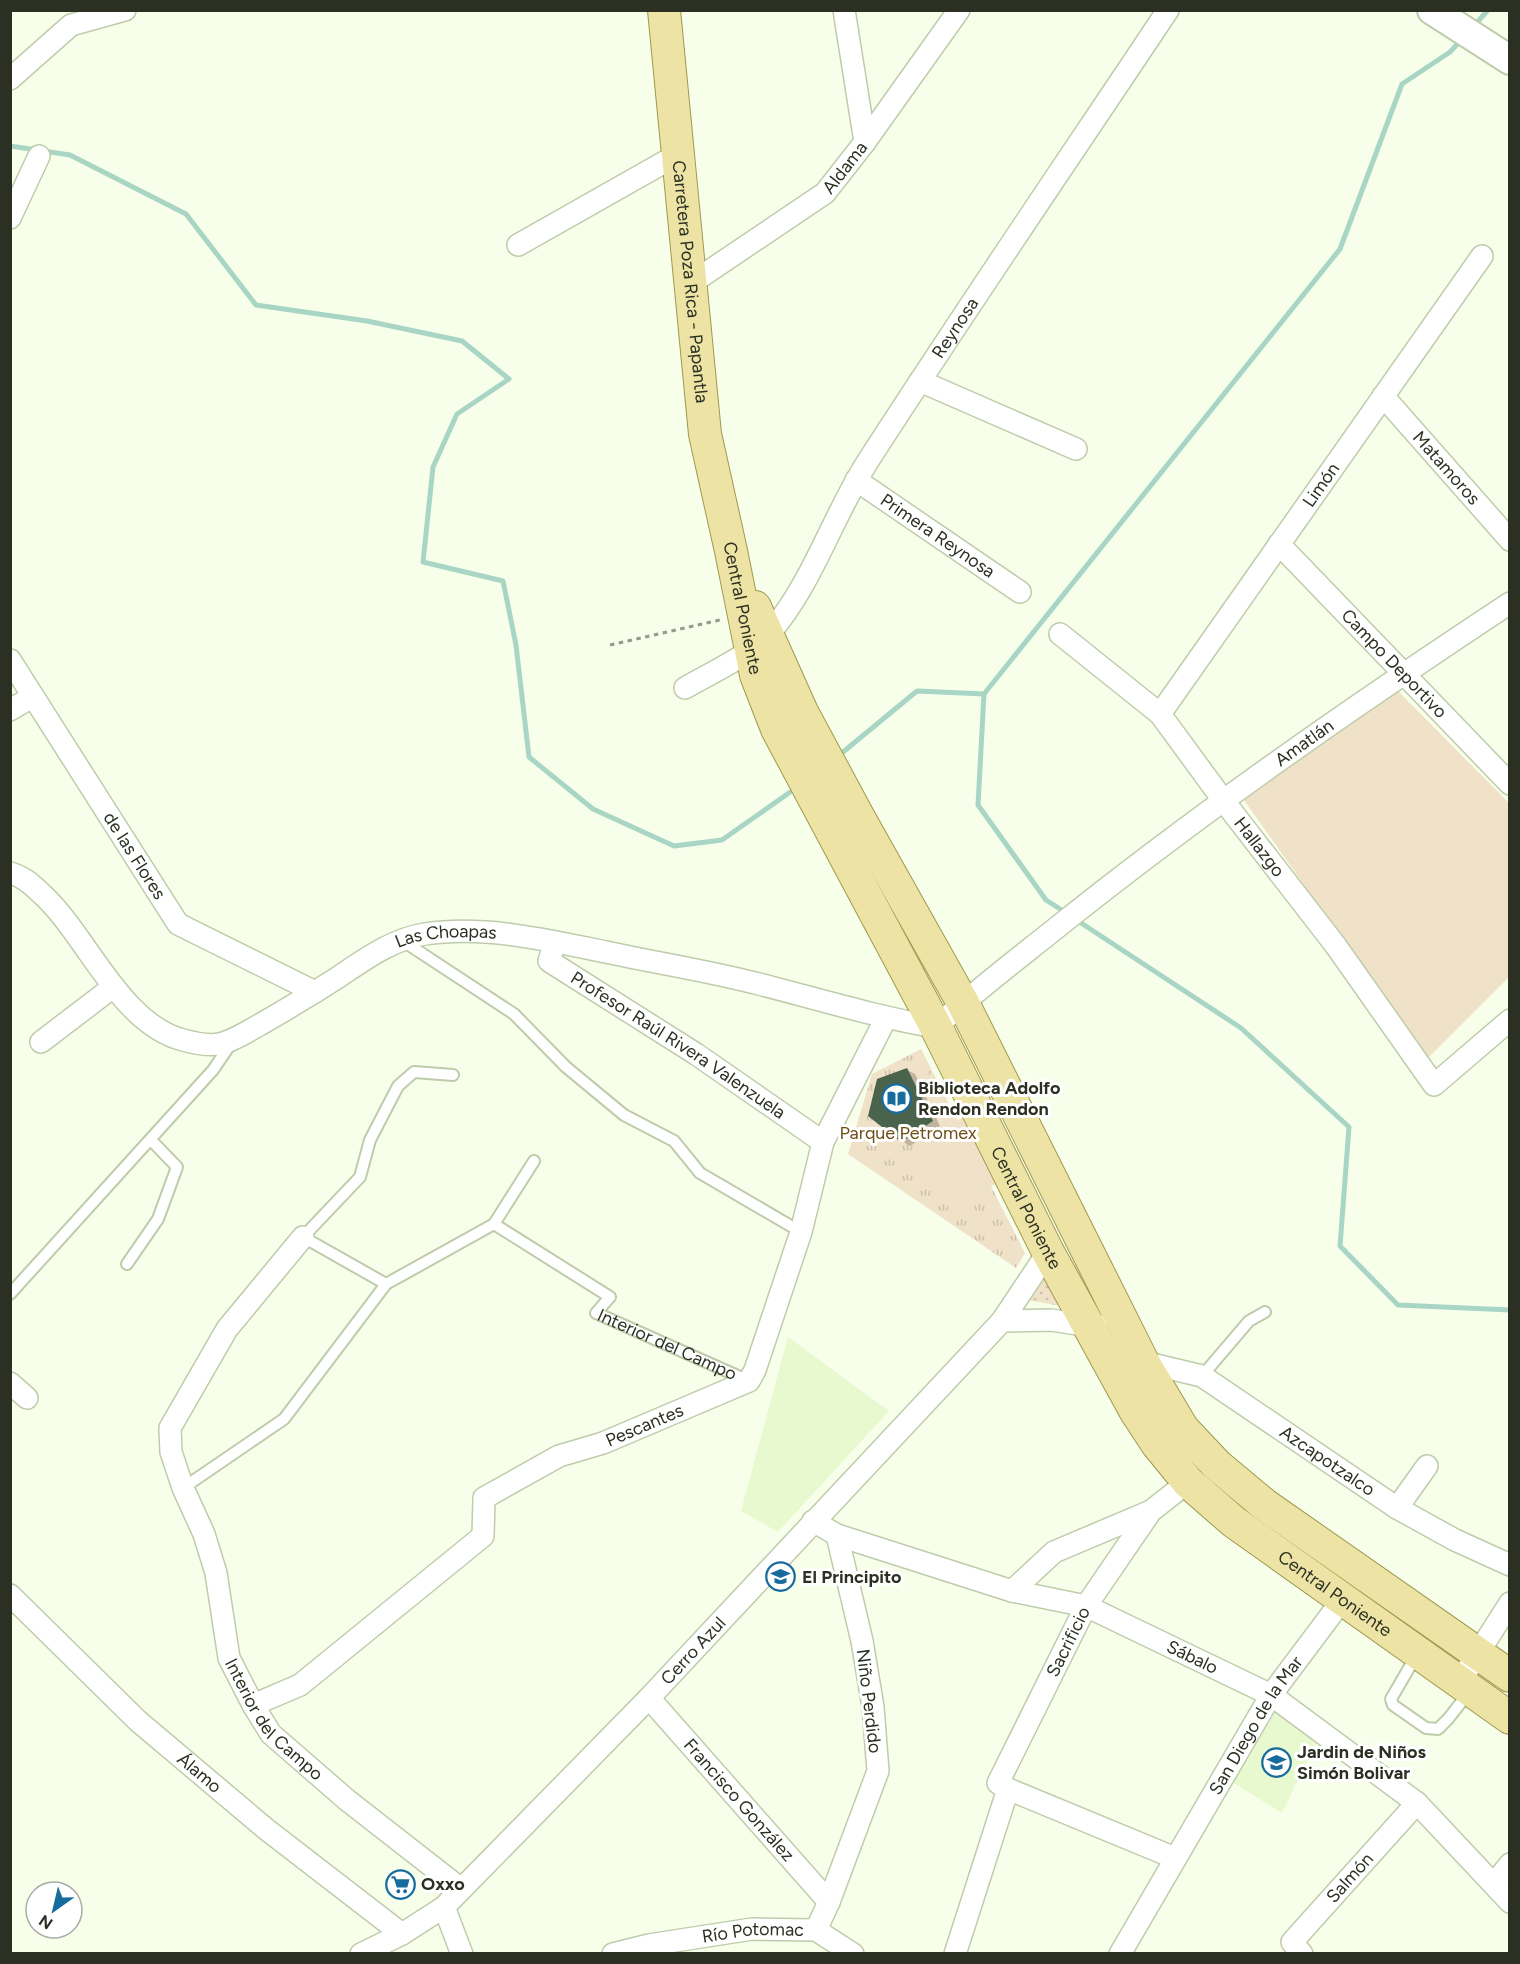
<svg xmlns="http://www.w3.org/2000/svg" width="1520" height="1964" font-family="Figtree,sans-serif">
	<defs>
		<pattern id="grass-dots" width="8" height="8" patternUnits="userSpaceOnUse" patternTransform="scale(1.5)"><rect width="8" height="8" fill="#f0e1c9"/><path d="M2 2h.1M6 6h.1" fill="none" stroke="#cec1ac" stroke-width="1.8" stroke-linecap="round"/></pattern>
		<pattern id="park-tufts" width="24" height="20" patternUnits="userSpaceOnUse" patternTransform="scale(1.5)"><rect width="24" height="20" fill="#f0e1c9"/><path d="M3 7l-1-3M5 7V3M7 7l1-3M15 17l-1-3M17 17v-4M19 17l1-3" fill="none" stroke="#cec1ac"/></pattern>
	</defs>
	<rect width="100%" height="100%" fill="#f7ffeb"/>
	<!-- built -->
	<path fill="#e8f8cf" d="M788,1337l101,74 -111,121 -37,-21z
		M1275,1713l41,30 -34,70 -50,-31z"/>
	<!-- grass -->
	<path fill="url(#grass-dots)" d="M1046,1267l20,40 -44,-8z"/>
	<!-- park -->
	<path fill="url(#park-tufts)" d="M921,1049l104,204 -9,15 -168,-114 24,-80z"/>
	<!-- garden -->
	<path fill="#f0e1c9" d="M1396,689l113,114v174l-82,82 -188,-266z
		M921,1058l33,64 8,-4 37,65 -19,7 -5,-4 -13,20 -57,-38 15,-22 39,27 -10,-8 -19,-31 3,-2 -35,-65z"/>
	<!-- shadow -->
	<path fill="#0003" d="M907,1070l8,4 25,52 -30,20 -8,-5z"/>
	<g fill="none" stroke-linecap="round" stroke-linejoin="round">
		<!-- stream -->
		<path stroke="#a9d5c5" stroke-width="5" d="M1473,27l15,-17
			M10,146l60,9 116,59 70,91 111,16 95,20 47,38 -52,35 -24,53 -10,95 80,19 13,64 13,112 64,52 81,37 48,-6 74,-52
			M837,757l80,-66 67,3
			M1068,914l-22,-14 -68,-95 6,-111 356,-445 62,-165 48,-32 13,-14
			M1075,919l166,109 108,99 -9,119 58,59 112,5"/>
	</g>
	<!-- building -->
	<path fill="#4a634d" d="M907,1068l26,53 -32,21 -33,-26 9,-37z"/>
	<g fill="none" stroke-linecap="round" stroke-linejoin="round">
		<defs>
			<g id="lane">
				<path d="M403,941l111,73 52,53 58,48 50,26 26,32 101,59"/>
				<path id="s1" d="M494,1224l116,73 -14,16 153,68"/>
				<path d="M127,1264l31,-45 19,-52 -26,-27"/>
				<path d="M386,1284l-83,-47 57,-60 10,-37 28,-54 16,-14 39,3"/>
				<path d="M10,1294l203,-224 19,-28"/>
				<path d="M1202,1376l47,-55 16,-9"/>
				<path d="M183,1488l101,-69 102,-135 108,-60 40,-63"/>
				<path d="M1416,1656l-25,43 2,6 33,23 12,1 10,-10 22,-28"/>
			</g>
			<g id="street">
				<path d="M844,10l21,132"/>
				<path d="M10,79l61,-54 54,-15"/>
				<path d="M10,218l29,-62"/>
				<path d="M518,245l159,-90"/>
				<path id="s2" d="M690,284l135,-91 40,-51 94,-132"/>
				<path d="M920,381l156,68"/>
				<path id="s3" d="M1383,396l127,144"/>
				<path id="s4" d="M856,480l164,112"/>
				<path id="s5" d="M1279,544l231,240"/>
				<path id="s6" d="M1060,634l100,80 63,86 113,146 98,139 76,-65"/>
				<path id="s7" d="M10,660l168,264 137,68"/>
				<path id="s8" d="M685,688c24,-14 67,-34 84,-54 44,-51 63,-117 99,-173 98,-152 200,-301 300,-451"/>
				<path d="M10,710l22,-13"/>
				<path id="s9" d="M1160,714l322,-458"/>
				<path id="s10" d="M10,873c15,4 23,13 34,23 44,42 77,128 139,144 11,3 25,6 36,4 15,-3 29,-13 42,-20 26,-15 51,-30 76,-46 27,-18 55,-39 88,-44 60,-9 122,6 181,18 51,11 103,19 153,32 59,15 117,33 177,43 38,-35 79,-66 119,-98 146,-117 299,-223 455,-326"/>
				<path id="s11" d="M555,942l-6,19 147,93 127,88"/>
				<path d="M41,1042l72,-55"/>
				<path id="s12" d="M303,1237l-76,92 -57,99 1,24 12,36 21,46 12,39 13,85 24,47 18,29 76,66 114,89"/>
				<path d="M1002,1321l49,-1 39,6 7,-1"/>
				<path id="s13" d="M1143,1362l59,14 195,132 58,32 55,25"/>
				<path d="M10,1383l17,15"/>
				<path d="M1397,1508l30,-42"/>
				<path id="s14" d="M813,1521l24,14 175,56 74,15 185,89 146,108 93,99"/>
				<path d="M1012,1591l42,-39 97,-41"/>
				<path id="s15" d="M10,1595l128,126 128,108 136,105"/>
				<path d="M1459,1683l51,-80"/>
				<path id="s16" d="M649,1698l180,204"/>
				<path id="s17" d="M253,1705l47,-20 183,-149 1,-38 75,-42 44,-13 146,-62 6,-11 46,-138 22,-90 63,-124"/>
				<path id="s18" d="M1175,1858l-167,-69 -10,-6 88,-177 65,-95 37,-29"/>
				<path d="M1494,1884l16,-20"/>
				<path d="M444,1907l18,47"/>
				<path d="M816,1930l13,-28 49,-131 -5,-64 -11,-66 -25,-106"/>
				<path id="s19" d="M361,1954l41,-20 42,-27 205,-209 353,-377 46,-69"/>
				<path id="s20" d="M613,1954l36,-9 103,-16 64,1 37,24"/>
				<path d="M955,1954l53,-165"/>
				<path id="s21" d="M1120,1954l151,-259 72,-96"/>
				<path id="s22" d="M1302,1954l-10,-12 125,-139"/>
			</g>
			<path id="secondary" d="M1432,10l78,50"/>
			<g id="primary">
				<path id="s23" d="M664,10l41,424 26,117 25,124 21,54 159,298 112,225 88,160 21,32 31,38 46,40 276,196"/>
				<path d="M755,607l47,105 56,104 105,187 180,359 40,67 34,36 48,40 245,171"/>
			</g>
		</defs>
		<!-- lane casing -->
		<use href="#lane" stroke="#bfccab" stroke-width="14"/>
		<!-- street casing -->
		<use href="#street" stroke="#bfccab" stroke-width="24"/>
		<!-- secondary casing -->
		<use href="#secondary" stroke="#bfccab" stroke-width="32"/>
		<!-- primary casing -->
		<use href="#primary" stroke="#a09950" stroke-width="34"/>
		<!-- path -->
		<path stroke="#959b8b" stroke-width="3" stroke-dasharray="4.5 4.5" stroke-linecap="butt" d="M610,645l110,-25"/>
		<!-- lane -->
		<use href="#lane" stroke="#fff" stroke-width="10"/>
		<!-- street -->
		<use href="#street" stroke="#fff" stroke-width="21"/>
		<!-- secondary -->
		<use href="#secondary" stroke="#fff" stroke-width="28"/>
		<!-- primary -->
		<use href="#primary" stroke="#ece3a4" stroke-width="32"/>
	</g>
	<!-- icons -->
	<defs>
		<symbol id="library-ring" viewBox="-11 -11 22 22"><circle r="9.5" fill="#fff" stroke="#186c9d" stroke-width="1.5"/><path d="M-6-4Q-3-5.5-.7-3.5V5Q-3 3-6 4ZM6-4Q3-5.5 .7-3.5V5Q3 3 6 4Z" fill="#186c9d"/></symbol>
		<symbol id="school-ring" viewBox="-11 -11 22 22"><circle r="9.5" fill="#fff" stroke="#186c9d" stroke-width="1.5"/><path d="M0-5L7-2L0 1L-7-2ZM-4 1L0 2.5L4 1V4Q0 6-4 4Z" fill="#186c9d"/></symbol>
		<symbol id="supermarket-ring" viewBox="-11 -11 22 22"><circle r="9.5" fill="#fff" stroke="#186c9d" stroke-width="1.5"/><path d="M-6-5.5h2.5l.6 2H6L4.5 2H-2.5L-4.4-4H-6ZM-1.5 3.2a1.3 1.3 0 1 0 .1 0ZM3 3.2a1.3 1.3 0 1 0 .1 0Z" fill="#186c9d"/></symbol>
	</defs>
	<g fill-rule="evenodd">
		<use href="#library-ring" x="880" y="1082" width="33" height="33"/>
		<use href="#school-ring" x="764" y="1560" width="33" height="33"/>
		<use href="#school-ring" x="1260" y="1746" width="33" height="33"/>
		<use href="#supermarket-ring" x="384" y="1868" width="33" height="33"/>
	</g>
	<g text-anchor="middle" dominant-baseline="central" stroke-width="6" stroke-linejoin="round" paint-order="stroke">
		<!-- street labels -->
		<g font-size="18" fill="#2b3023" stroke="#fff">
			<text stroke="none"><textPath href="#s2" startOffset="195">Aldama</textPath></text>
			<text stroke="none"><textPath href="#s23" startOffset="273">Carretera Poza Rica - Papantla</textPath></text>
			<text stroke="none"><textPath href="#s8" startOffset="459">Reynosa</textPath></text>
			<text stroke="none"><textPath href="#s3" startOffset="96">Matamoros</textPath></text>
			<text stroke="none"><textPath href="#s9" startOffset="280">Limón</textPath></text>
			<text stroke="none"><textPath href="#s4" startOffset="99">Primera Reynosa</textPath></text>
			<text stroke="none"><textPath href="#s23" startOffset="604">Central Poniente</textPath></text>
			<text stroke="none"><textPath href="#s5" startOffset="166">Campo Deportivo</textPath></text>
			<text stroke="none"><textPath href="#s10" startOffset="1503">Amatlán</textPath></text>
			<text stroke="none"><textPath href="#s6" startOffset="294">Hallazgo</textPath></text>
			<text stroke="none"><textPath href="#s7" startOffset="232">de las Flores</textPath></text>
			<text stroke="none"><textPath href="#s10" startOffset="537">Las Choapas</textPath></text>
			<text stroke="none"><textPath href="#s11" startOffset="174">Profesor Raúl Rivera Valenzuela</textPath></text>
			<text stroke="none"><textPath href="#s23" startOffset="1270">Central Poniente</textPath></text>
			<text stroke="none"><textPath href="#s1" startOffset="236">Interior del Campo</textPath></text>
			<text stroke="none"><textPath href="#s17" startOffset="502">Pescantes</textPath></text>
			<text stroke="none"><textPath href="#s13" startOffset="212">Azcapotzalco</textPath></text>
			<text stroke="none"><textPath href="#s23" startOffset="1774">Central Poniente</textPath></text>
			<text stroke="none"><textPath href="#s18" startOffset="350">Sacrificio</textPath></text>
			<text stroke="none"><textPath href="#s19" startOffset="453">Cerro Azul</textPath></text>
			<text stroke="none"><textPath href="#s14" startOffset="405">Sábalo</textPath></text>
			<text transform="translate(869 1701) rotate(83)">Niño Perdido</text>
			<text stroke="none"><textPath href="#s12" startOffset="550">Interior del Campo</textPath></text>
			<text stroke="none"><textPath href="#s21" startOffset="266">San Diego de la Mar</textPath></text>
			<text stroke="none"><textPath href="#s15" startOffset="260">Álamo</textPath></text>
			<text stroke="none"><textPath href="#s16" startOffset="136">Francisco González</textPath></text>
			<text stroke="none"><textPath href="#s22" startOffset="102">Salmón</textPath></text>
			<text stroke="none"><textPath href="#s20" startOffset="142">Río Potomac</textPath></text>
		</g>
		<!-- poi labels -->
		<g font-size="18" font-weight="bold" fill="#2b3023" stroke="#fff" text-anchor="start">
			<text x="918" y="1088">Biblioteca Adolfo<tspan x="918" dy="21">Rendon Rendon</tspan></text>
			<text x="802" y="1577">El Principito</text>
			<text x="1297" y="1752">Jardin de Niños<tspan x="1297" dy="21">Simón Bolivar</tspan></text>
			<text x="421" y="1884">Oxxo</text>
		</g>
		<!-- park labels -->
		<g font-size="18" fill="#6c4e16" stroke="#fff">
			<text x="908" y="1133">Parque Petromex</text>
		</g>
	</g>
	<!-- border -->
	<rect width="1520" height="1964" fill="none" stroke="#2b3023" stroke-width="24"/>
	<!-- north arrow -->
	<g transform="translate(54 1910) rotate(214)"><circle r="28" fill="#ffffff" stroke="#aaaca7" stroke-width="1.5"/>
	<path d="M0-4.5L10 22L0 15L-10 22Z" fill="#186c9d"/>
	<text y="-9" font-size="16" font-weight="bold" text-anchor="middle" fill="#2b3023">N</text>
	</g>
</svg>
